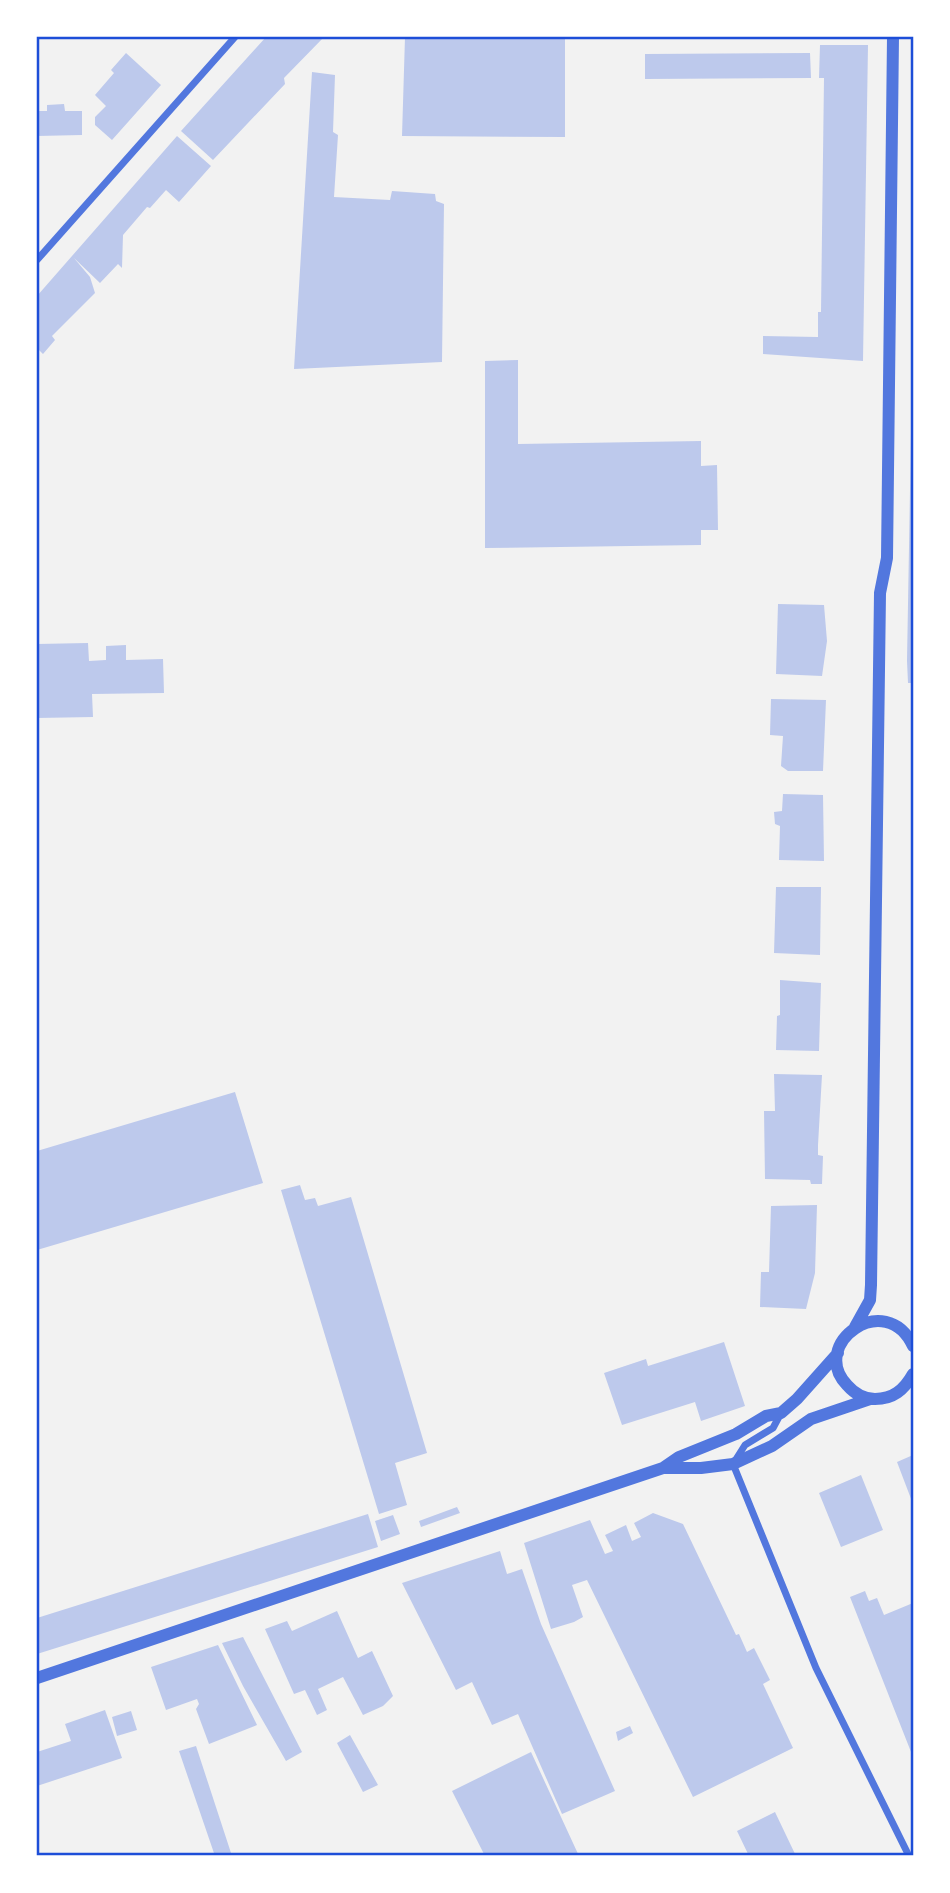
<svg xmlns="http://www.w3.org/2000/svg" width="950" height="1893" font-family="Quicksand,sans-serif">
	<rect width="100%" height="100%" fill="#f2f2f2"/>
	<!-- building -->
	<path fill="#bdc9ec" d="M266,37h58l-40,41 1,6 -72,76 -32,-29z
		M405,37h160v100l-163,-1z
		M820,45h48l-5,316 -100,-7v-18l55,1v-25h3l3,-234h-5z
		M126,53l35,32 -49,55 -17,-15v-8l11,-11 -11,-11 19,-22 -3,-3z
		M810,53l1,25 -166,1v-25z
		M312,72l23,3 -2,57 5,3 -4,62 56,3 2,-9 43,3 1,7 8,3 -2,158 -148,7z
		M64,104l1,7h17v24l-45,1v-25h10v-6z
		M177,136l34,30 -32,36 -13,-12 -16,18 -3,-1 -24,28 -1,33 -4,-4 -18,19 -26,-25 16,19 5,16 -43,43 3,4 -12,14 -6,-6v-52z
		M518,360v84l183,-3v25l16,-1 1,65h-17v15l-216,3v-187z
		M911,433h2v250h-5l-1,-22z
		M778,604l46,1 3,36 -5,35 -46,-2z
		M88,643l1,18 17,-1v-14l20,-1v15l37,-1 1,34 -72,1 1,23 -56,1v-74z
		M771,699l55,1 -3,71h-35l-7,-5 2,-30 -13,-1z
		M783,794l40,1 1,66 -45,-1 1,-34 -5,-2 -1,-12 8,-1z
		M776,887h45l-1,68 -46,-2z
		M780,980l41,3 -2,68 -43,-1 1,-34 3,-1z
		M774,1074l48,1 -4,70v10l5,1 -1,28h-11l-1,-4 -45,-1 -1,-68h11z
		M235,1092l28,91 -226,67v-99z
		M300,1185l5,15 10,-2 3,8 33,-9 76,256 -32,10 12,42 -28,9 -98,-324z
		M817,1205l-2,68 -9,36 -46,-2 1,-35h8l2,-66z
		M724,1342l21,64 -44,15 -6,-19 -73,23 -18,-52 42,-14 2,7z
		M913,1455v49l-16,-42z
		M861,1475l22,55 -42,17 -22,-54z
		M457,1507l3,6 -39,14 -2,-6z
		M653,1513l30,11 53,111 3,-1 8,18 7,-4 16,32 -7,4 30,64 -100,49 -106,-217 -15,5 11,32 -9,5 -23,7 -27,-86 66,-23 15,34 8,-3 -8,-16 21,-10 6,16 9,-4 -7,-14z
		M368,1514l10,33 -341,107v-36z
		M393,1515l7,19 -19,7 -6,-20z
		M500,1551l7,23 15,-5 19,55 74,167 -53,23 -44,-100 -26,11 -20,-43 -16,8 -54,-107z
		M865,1591l4,10 8,-3 7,17 29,-12v154l-63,-160z
		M337,1611l21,47 14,-7 21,45 -10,10 -20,9 -20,-38 -25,12 9,21 -10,5 -12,-25 -11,4 -29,-65 22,-8 5,10z
		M243,1637l59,115 -16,9 -43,-75 -21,-43z
		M218,1645l39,80 -48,19 -13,-35 3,-5 -2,-5 -31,11 -15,-43z
		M105,1710l17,48 -85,28v-34l34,-11 -6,-17z
		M131,1711l6,19 -20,6 -5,-19z
		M630,1726l3,7 -15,8 -2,-9z
		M350,1735l28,50 -15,7 -26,-49z
		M196,1746l36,110h-17l-36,-105z
		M531,1752l48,104h-94l-33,-65z
		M775,1812l21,44h-47l-12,-25z"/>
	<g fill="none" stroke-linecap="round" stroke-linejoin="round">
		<!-- minor -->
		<path stroke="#5277de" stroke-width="7" d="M37,260l198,-223
			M781,1413l-8,15 -28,17 -12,19 83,204 93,188"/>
		<!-- tertiary -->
		<path stroke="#5277de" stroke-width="12" d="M855,1327l15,-27 1,-15 9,-692 7,-35 6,-521
			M913,1346c-27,-58 -105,-2 -66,39 7,8 16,14 28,14 18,0 29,-9 38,-25
			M663,1468h38l32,-4 39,-18 39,-27 59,-20
			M37,1678l626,-210 16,-11 57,-23 30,-18 15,-3 16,-14 41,-46"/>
	</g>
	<!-- border -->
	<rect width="950" height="1893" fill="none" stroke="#ffffff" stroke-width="77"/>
	<rect x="38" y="38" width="874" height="1816" fill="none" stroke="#1d4ed8" stroke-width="2.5"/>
</svg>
